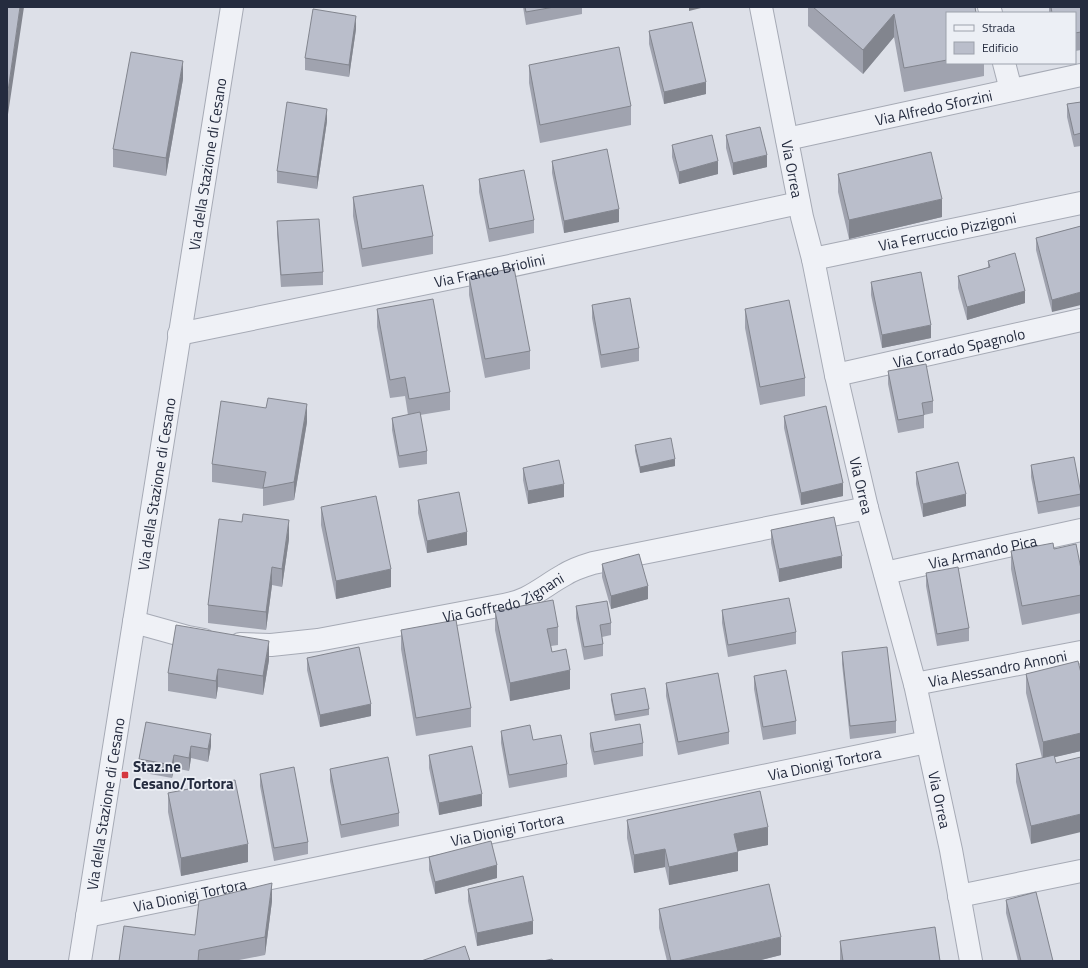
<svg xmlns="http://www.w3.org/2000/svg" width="1088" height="968" font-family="'Titillium Web',sans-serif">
	<rect width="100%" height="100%" fill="#dde0e8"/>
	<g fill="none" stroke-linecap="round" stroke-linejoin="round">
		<defs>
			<g id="minor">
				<path id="s1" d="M761,7l41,210 11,42 23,116 31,133 48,176 36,166 20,111"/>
				<path d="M989,7l2,6"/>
				<path d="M1004,63l7,27"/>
				<path id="s2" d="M787,139l294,-64"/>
				<path id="s3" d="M813,259l268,-56"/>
				<path id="s4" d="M179,334l326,-67 294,-64"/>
				<path id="s5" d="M836,375l245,-55"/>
				<path id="s6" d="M885,573l196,-43"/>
				<path d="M134,622l54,15 16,3"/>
				<path id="s7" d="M240,644l31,1 47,-5 175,-33c12,-2 23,-4 33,-9 14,-7 25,-16 38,-23 9,-6 19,-9 29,-12l274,-55"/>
				<path id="s8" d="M915,684l166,-32"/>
				<path d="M959,896l122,-25"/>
				<path id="s9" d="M87,916l840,-174"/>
				<path id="s10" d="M80,961l152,-954"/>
			</g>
		</defs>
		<!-- minor casing -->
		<use href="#minor" stroke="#a6aab5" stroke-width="24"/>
		<!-- minor -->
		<use href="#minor" stroke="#eff1f6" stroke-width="22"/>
	</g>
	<!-- wall -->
	<path fill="#a0a3af" d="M523,7h59v7l-56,11z
		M808,7h167l-28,6v50h37v13l-80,16 -10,-55 -31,37 -55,-48z
		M1049,7h32v43l-6,1v-38h-26z
		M356,29l-7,48 -44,-7v-12z
		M649,31l57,63 -42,10 -15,-60z
		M529,65l102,41v19l-91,18 -11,-60z
		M183,79l-17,97 -53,-9v-18z
		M1081,102v44l-7,1 -7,-30v-13z
		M327,121l-10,68 -40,-6v-12z
		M726,135l41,32 -34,8 -7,-27z
		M672,145l46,29 -39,10 -7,-27z
		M552,161l67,61 -55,11 -12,-60z
		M838,174l104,43 -93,22 -11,-47z
		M479,179l55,41v13l-45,9 -10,-50z
		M353,197l80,39v18l-71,13 -9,-51z
		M277,221l46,51v13l-42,2 -4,-53z
		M1081,226l-29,86 -16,-62v-12z
		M988,261l37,42 -58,17 -9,-32v-12l30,-8z
		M469,277l61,74v18l-45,9 -16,-83z
		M871,282l60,56 -49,10 -11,-53z
		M592,305l47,43v13l-38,7 -9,-50z
		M377,309l73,83v18l-30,5 7,36v13l-28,4 -7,-38v-12l16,-3 -3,-19 -15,2 -13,-71z
		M745,309l60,69v18l-45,9 -15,-77z
		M888,371l45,30v12l-9,2v13l-26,5 -10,-49z
		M784,416l59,80 -42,9 -17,-77z
		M307,422l-13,78 -31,6v-17l-51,-7v-18z
		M635,445l40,21 -35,7 -5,-22z
		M1031,465l50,29v12l-43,8 -7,-37z
		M523,468l41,29 -36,7 -5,-24z
		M916,472l50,34 -43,11 -7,-33z
		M418,500l49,45 -40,8 -9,-40z
		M321,507l70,80 -55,12 -15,-74z
		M771,530l71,38 -63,14 -8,-39z
		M289,539l-7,48 -10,-2 -6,45 -58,-7v-18z
		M1054,549l27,20v44l-59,12 -11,-56v-18z
		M602,564l46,35 -37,10 -9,-32z
		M926,573l43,55v13l-32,5 -11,-60z
		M576,606l35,17v12l-9,2 1,7v12l-19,4 -8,-42z
		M722,610l74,22v12l-68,13 -6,-34z
		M495,611l63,16v18l-7,1 1,6 18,37 -60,12 -15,-71z
		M401,630l70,78v19l-55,9 -15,-87z
		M842,652l54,69v12l-46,6 -8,-75z
		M307,658l64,58 -51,11 -13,-57z
		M269,660l-6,35 -45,-8 -2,12 -48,-8v-18z
		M1081,673v78l-27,6 -23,87 -15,-62v-18l26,-6 -16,-65v-19z
		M754,676l42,45v13l-33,6 -9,-51z
		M666,683l63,49v12l-51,11 -12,-59z
		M611,694l38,15v6l-34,6 -4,-21z
		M146,722l65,24 -3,16 -17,-4 -2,13 -15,-3 -2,10 -33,-6v-13z
		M501,731l32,9 34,24v13l-58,11 -8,-45z
		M590,733l53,10v13l-49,9 -4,-19z
		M429,755l53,51 -43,9 -10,-47z
		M330,769l69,44v13l-58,12 -11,-57z
		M260,774l48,68v12l-34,7 -14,-75z
		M168,793l80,69 -67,14 -13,-64z
		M627,820l141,25 -31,6 1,20 -69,14 -4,-18 -31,6 -7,-35z
		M429,857l68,21 -62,16 -6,-24z
		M468,889l65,45 -56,12 -9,-45z
		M1006,900l47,61h-35l-12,-48z
		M272,901l-7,54 -31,6h-115l76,-26z
		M659,909l122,46 -24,6h-90l-8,-33z
		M840,941l100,20h-100z"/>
	<!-- shaded-wall -->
	<path fill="#82858e" d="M20,7h4l-17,114v-23z
		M689,7h16l-16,4z
		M894,14v23l-31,37v-24z
		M356,16v13l-7,48v-12z
		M183,61v18l-17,97v-18z
		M706,82v12l-42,10v-12z
		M327,109v12l-10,68v-12z
		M767,155v12l-34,8v-12z
		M718,161v13l-39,10v-12z
		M942,199v18l-93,22v-19z
		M619,209v13l-55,11v-12z
		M1025,291v12l-58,17v-13z
		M1081,292v13l-29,7v-12z
		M931,325v13l-49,10v-13z
		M307,404v18l-13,78v-18z
		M675,459v7l-35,7v-6z
		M843,483v13l-42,9v-12z
		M564,484v13l-36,7v-13z
		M966,494v12l-43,11v-13z
		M289,520v19l-7,48v-18z
		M467,532v13l-40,8v-12z
		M842,556v12l-63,14v-13z
		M272,567v18l-6,45v-18z
		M391,569v18l-55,12v-18z
		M648,586v13l-37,10v-13z
		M269,641v19l-6,35v-19z
		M218,669v18l-2,12v-18z
		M570,670v19l-60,12v-18z
		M371,704v12l-51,11v-12z
		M1081,733v18l-38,9v-18z
		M211,734v12l-3,16v-13z
		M191,746v12l-2,13v-13z
		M174,755v13l-2,10v-13z
		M482,794v12l-43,9v-12z
		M1081,814v18l-50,12v-18z
		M768,827v18l-34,7v-18z
		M248,844v18l-67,14v-18z
		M665,849v18l-31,6v-18z
		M738,852v19l-69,14v-18z
		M497,865v13l-62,16v-12z
		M272,883v18l-7,54v-18z
		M533,921v13l-56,12v-13z
		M781,937v18l-24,6h-80z"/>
	<!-- building -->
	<path fill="#babecb" stroke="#82858e" d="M7,7h13l-13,91z
		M525,7h29l-28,5z
		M813,7h162l1,6h-29v47l-43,8 -10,-54 -31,36z
		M1051,7h30v25l-6,1v-20h-23z
		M313,9l43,7 -7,49 -44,-7z
		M692,22l14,60 -42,10 -15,-61z
		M619,47l12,59 -91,19 -11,-60z
		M131,52l52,9 -17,97 -53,-9z
		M287,102l40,7 -10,68 -40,-6z
		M1081,102v31l-7,2 -7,-31z
		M760,127l7,28 -34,8 -7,-28z
		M712,135l6,26 -39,11 -7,-27z
		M607,149l12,60 -55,12 -12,-60z
		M931,152l11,47 -93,21 -11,-46z
		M524,170l10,50 -45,9 -10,-50z
		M423,185l10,51 -71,13 -9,-52z
		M319,219l4,53 -42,3 -4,-54z
		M1081,226v66l-29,8 -16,-62z
		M1015,253l10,38 -58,16 -9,-31 32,-9 -2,-6z
		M514,268l16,83 -45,8 -16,-82z
		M921,272l10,53 -49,10 -11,-53z
		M630,298l9,50 -38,7 -9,-50z
		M433,299l17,93 -41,7 -4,-22 -15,3 -13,-71z
		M789,300l16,78 -45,9 -15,-78z
		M926,364l7,37 -11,2 2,12 -26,5 -10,-49z
		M268,398l39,6 -13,78 -31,6 3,-16 -54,-8 9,-63 45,7z
		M826,406l17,77 -42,10 -17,-77z
		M420,412l7,39 -28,5 -7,-38z
		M671,438l4,21 -35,8 -5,-22z
		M1074,457l7,37 -43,8 -7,-37z
		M559,460l5,24 -36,7 -5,-23z
		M958,462l8,32 -43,10 -7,-32z
		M459,492l8,40 -40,9 -9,-41z
		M376,496l15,73 -55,12 -15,-74z
		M243,514l46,6 -7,49 -10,-2 -6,45 -58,-7 11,-86 23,3z
		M834,517l8,39 -63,13 -8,-39z
		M1053,543l1,6 22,-5 5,25v26l-59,11 -11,-55z
		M639,554l9,32 -37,10 -9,-32z
		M958,567l11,61 -32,6 -11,-61z
		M789,598l7,34 -68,13 -6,-35z
		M553,600l5,27 -11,2 5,23 14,-3 4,21 -60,13 -15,-72z
		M607,601l4,22 -11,2 3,19 -19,3 -8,-41z
		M456,620l15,88 -55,10 -15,-88z
		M176,625l93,16 -6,35 -45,-7 -2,12 -48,-8z
		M359,647l12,57 -51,11 -13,-57z
		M887,647l9,74 -46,5 -8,-74z
		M1078,661l3,12v60l-38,9 -17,-68z
		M786,670l10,51 -33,6 -9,-51z
		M718,673l11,59 -51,10 -12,-59z
		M645,688l4,21 -34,6 -4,-21z
		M146,722l65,12 -3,15 -17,-3 -2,12 -15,-3 -2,10 -33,-6z
		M640,724l3,19 -49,9 -4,-19z
		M530,725l3,15 28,-5 6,29 -58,11 -8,-44z
		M472,746l10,48 -43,9 -10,-48z
		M1054,755l2,8 25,-6v57l-50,12 -15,-62z
		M388,757l11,56 -58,12 -11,-56z
		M294,767l14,75 -34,6 -14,-74z
		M235,780l13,64 -67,14 -13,-65z
		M760,791l8,36 -34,7 4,18 -69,15 -4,-18 -31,6 -7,-35z
		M491,841l6,24 -62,17 -6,-25z
		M523,876l10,45 -56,12 -9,-44z
		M272,883l-7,54 -66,13 -1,11h-79l5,-35 71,9 4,-34z
		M769,884l12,53 -104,24h-6l-12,-52z
		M1036,892l17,69h-32l-15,-61z
		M935,927l5,34h-97l-3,-20z
		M465,946l5,15h-49z
		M552,959l1,2h-10z"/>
	<!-- markers -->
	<rect fill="#d53940" stroke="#eceff5" stroke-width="1.5" x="121" y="771" width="8" height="8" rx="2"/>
	<g text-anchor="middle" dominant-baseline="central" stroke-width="3.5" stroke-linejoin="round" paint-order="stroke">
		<!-- street labels -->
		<g font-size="15" fill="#252c3f" stroke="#eceff5">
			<text stroke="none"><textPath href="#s2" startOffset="150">Via Alfredo Sforzini</textPath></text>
			<text stroke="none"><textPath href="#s10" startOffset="807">Via della Stazione di Cesano</textPath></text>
			<text stroke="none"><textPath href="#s1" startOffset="165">Via Orrea</textPath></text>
			<text stroke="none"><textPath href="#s3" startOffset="137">Via Ferruccio Pizzigoni</textPath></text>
			<text stroke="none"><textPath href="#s4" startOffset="317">Via Franco Briolini</textPath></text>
			<text stroke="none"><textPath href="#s5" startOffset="126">Via Corrado Spagnolo</textPath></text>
			<text stroke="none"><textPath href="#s10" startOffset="483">Via della Stazione di Cesano</textPath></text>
			<text stroke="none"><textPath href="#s1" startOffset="489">Via Orrea</textPath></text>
			<text stroke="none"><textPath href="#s6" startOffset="100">Via Armando Pica</textPath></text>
			<text stroke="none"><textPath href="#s7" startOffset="269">Via Goffredo Zignani</textPath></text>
			<text stroke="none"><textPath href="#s8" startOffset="84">Via Alessandro Annoni</textPath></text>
			<text stroke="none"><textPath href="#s9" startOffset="753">Via Dionigi Tortora</textPath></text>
			<text stroke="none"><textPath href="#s1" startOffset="813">Via Orrea</textPath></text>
			<text stroke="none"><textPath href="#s10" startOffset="159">Via della Stazione di Cesano</textPath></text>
			<text stroke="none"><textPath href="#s9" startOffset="429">Via Dionigi Tortora</textPath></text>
			<text stroke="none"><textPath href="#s9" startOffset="105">Via Dionigi Tortora</textPath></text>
		</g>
		<!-- poi labels -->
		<g font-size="15" font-weight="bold" fill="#252c3f" stroke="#eceff5" text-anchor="start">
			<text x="133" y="766">Staz.ne<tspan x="133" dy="17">Cesano/Tortora</tspan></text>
		</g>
	</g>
	<!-- border -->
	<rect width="1088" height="968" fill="none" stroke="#252c3f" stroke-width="16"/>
	<!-- legend -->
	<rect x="946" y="12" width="130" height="52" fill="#eceff5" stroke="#9ca1ac"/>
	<rect x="954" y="25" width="20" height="6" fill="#eff1f6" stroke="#9ca1ac"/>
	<text x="982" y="32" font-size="12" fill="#252c3f">Strada</text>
	<rect x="954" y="42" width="20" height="12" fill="#babecb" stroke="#9ca1ac"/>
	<text x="982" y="52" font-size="12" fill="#252c3f">Edificio</text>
</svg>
